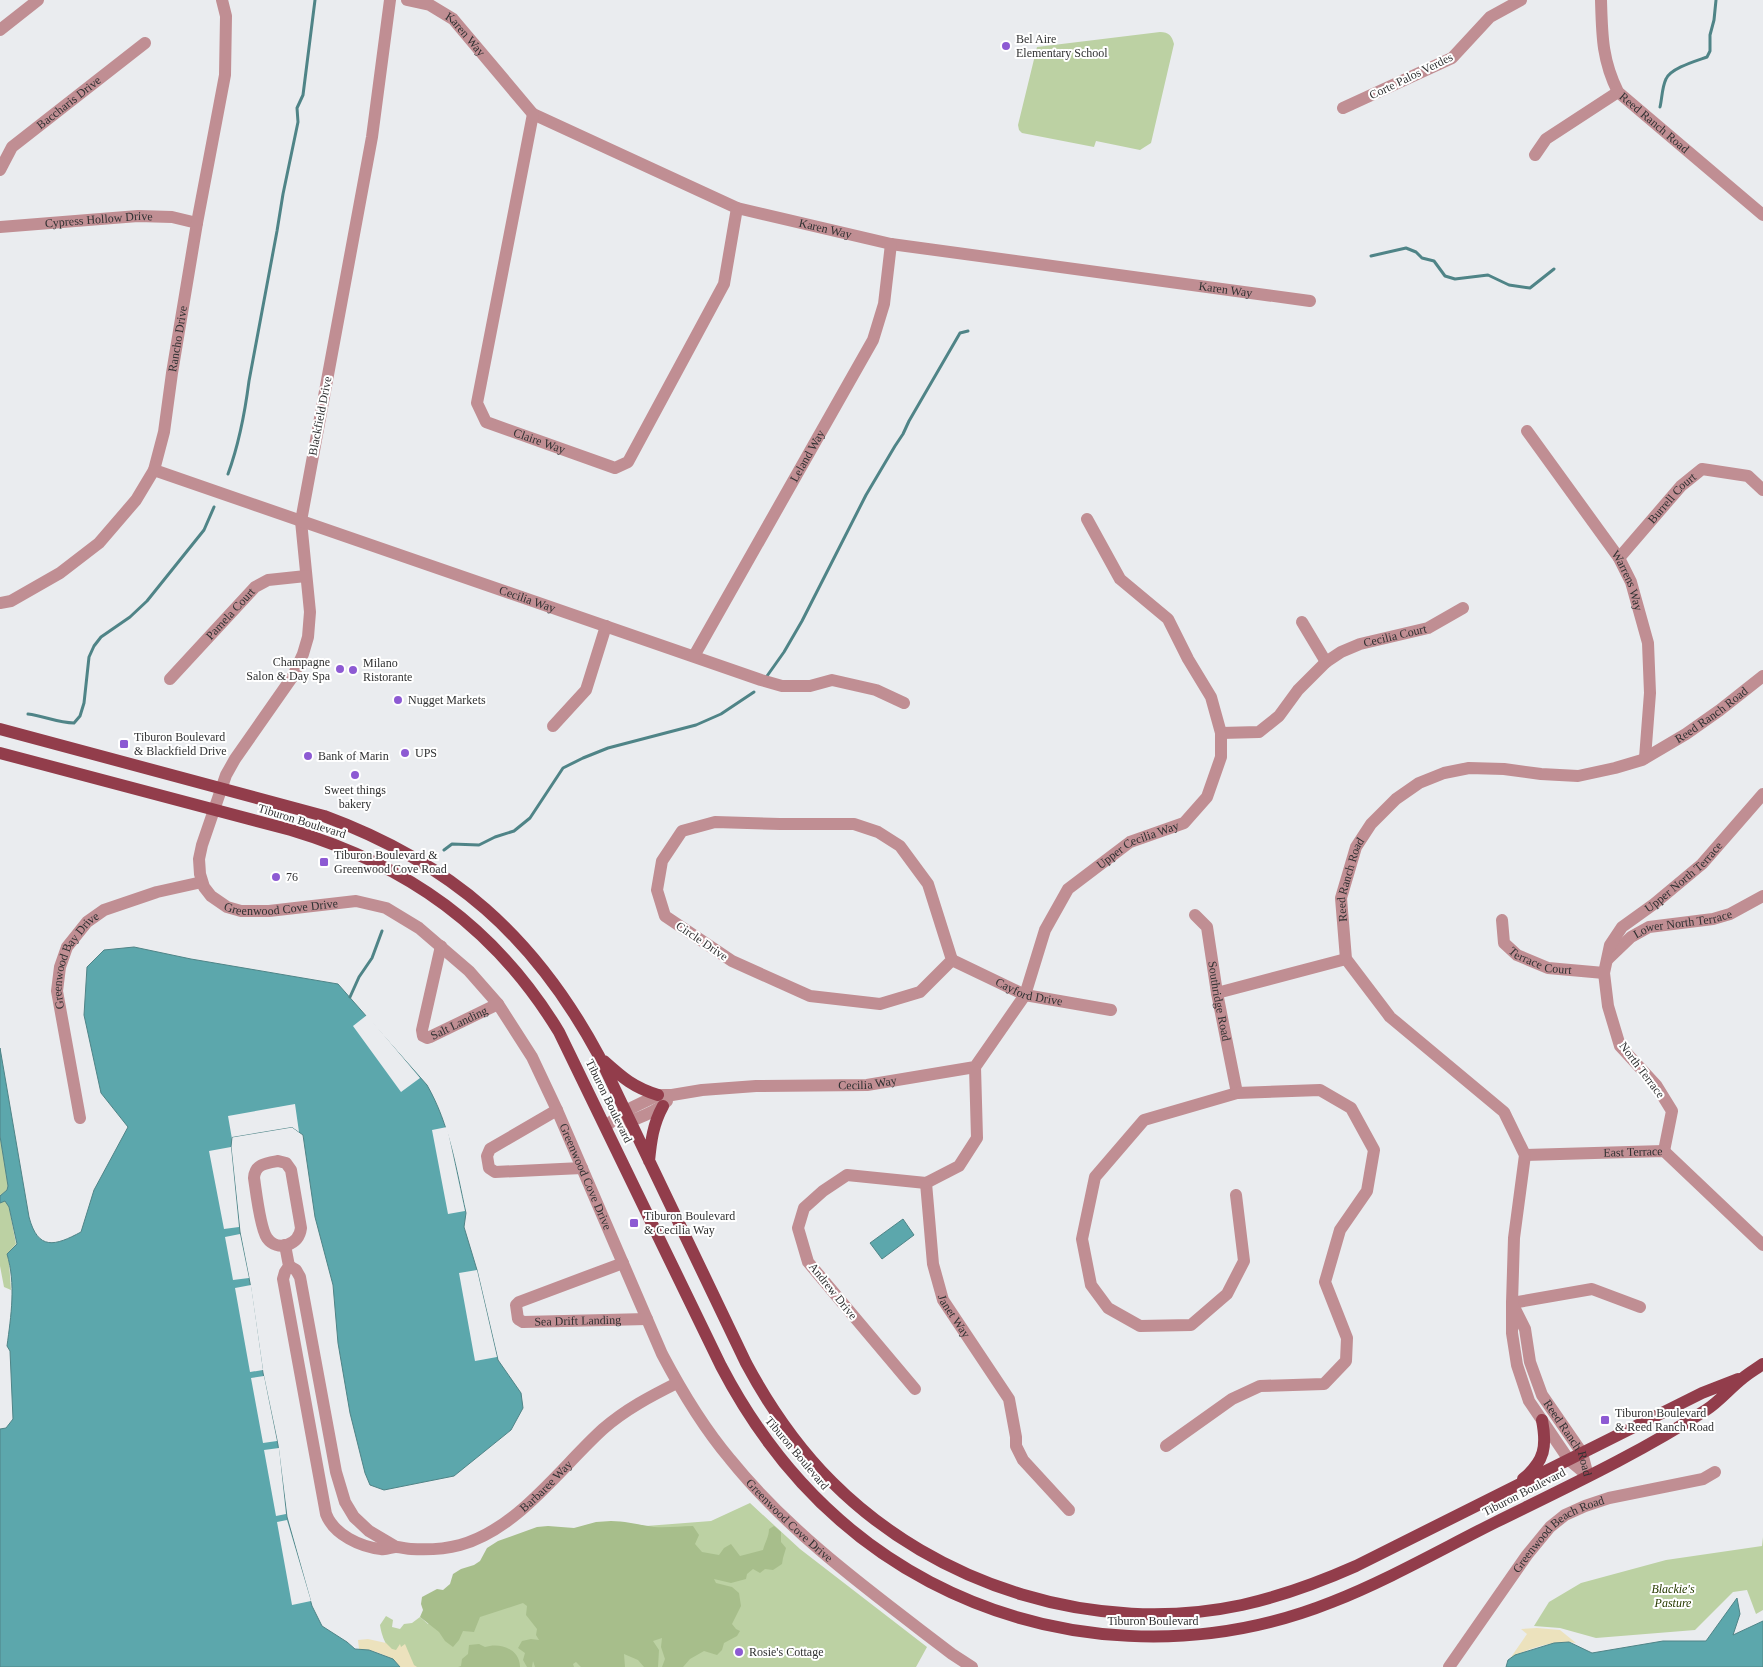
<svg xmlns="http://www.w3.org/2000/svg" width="1763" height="1667" font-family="'Times New Roman',serif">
	<rect width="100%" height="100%" fill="#eaecef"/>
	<!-- green -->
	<path fill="#bcd1a3" d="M1160,32c9,0 12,4 14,12l-23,99 -11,7 -44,-9 -2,6 -72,-14 -3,-3 -1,-5 19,-78z
		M0,1136l8,50 -1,4 -7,6z
		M5,1201l4,6 7,37 -9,10 2,8 2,28 -7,-3 -4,-21v-63z
		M750,1503l50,46 127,98 -11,20h-516l4,-21c-3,1 -5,3 -7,4 -11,3 -16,-18 -17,-25l6,-9 7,4 -1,7 8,2 4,-5 8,-1 8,-6 8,7 89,-88 194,-15z
		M1763,1537v73l-7,4 -9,-24 -14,2 -38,38 -99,8 -36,-10 -26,-2 15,-24 32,-19 85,-23 96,-14z"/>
	<!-- forest -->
	<path fill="#a7be8b" d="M611,1521c15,0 28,4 43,6 13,1 27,-1 39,-1l6,9 -4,9 7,8 17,3 5,-7 7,-4 9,12 23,-6c2,-8 6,-13 6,-21l5,-3 7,6v10l5,6 -3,10 -1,6 -9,6 -8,-1 -5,4 -7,-4 -6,5 -1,5 -15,4 -17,-4 2,4 16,4 7,6 2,13 -9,18 4,5 4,2 -3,5 -13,7 -2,7 -5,5 -13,-4 -14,8 -7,8h-21l3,-8 -4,-12 1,-9 -9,3 6,9 -1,17h-14l-6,-7 -14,-6 1,13h-44l-5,-5 -3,2 1,3h-39l-2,-6 -1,6h-5l-4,-7 2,-7 -7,-5 4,-7 9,-2 8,1 -3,-5 1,-6 -11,-14 1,-9 -4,-3 -43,14 -6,15 -11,-1 -4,9 -6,7 -8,-6 -6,-9 -19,-15 3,-7 -2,-6 1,-7 15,-8 6,1 7,-6 3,-10 8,-5 13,-4 6,-4 7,-13 11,-7 39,-14 11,-1 26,2 22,-6z
		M479,1644l6,3c15,-5 35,2 35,20h-62l3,-1 1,-7 6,-5 1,-9z"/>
	<!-- sand -->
	<path fill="#ece2bd" d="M1537,1628l23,2 16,13c-19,-3 -51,5 -67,17l18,-26 -6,-5z
		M368,1639l18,4 6,6 4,1 4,-6 1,3 4,-3 9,21 3,2h-17c-10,-12 -26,-17 -41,-18l-1,-9z"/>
	<!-- water -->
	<path fill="#5ca7ac" stroke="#4f8487" d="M134,947l57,12 147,25 89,101c23,40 29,84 39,128l-2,14 13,43 21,90 23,33 2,15 -12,22 -57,46 -70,14 -14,-5 -5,-12 -15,-60 -12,-70 -5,-58 -18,-68 -12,-82 -11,-8 -60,10 -1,10 9,85 10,51 13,90 15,72 9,72 25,89 10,20 25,16 8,7 14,1 24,9 7,8h-400v-238l6,-1 7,-9 -3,-68 -3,-5c4,-30 9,-62 0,-92l10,-10 -8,-37 -4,-6 -5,2v-7l7,-6 1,-4 -8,-50v-88l29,169c9,34 26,29 52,15l13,-42 34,-63 -27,-34 -17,-78 3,-48 17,-17z
		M903,1219l11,16 -32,24 -12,-16z
		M1737,1598l3,16 -7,21 30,-14v46h-257l2,-7 7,-5 39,-12 15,-1 23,11 71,-12h43z"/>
	<!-- pier -->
	<path fill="#eaecef" d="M367,1015l53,63 -19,14 -48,-66z
		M295,1104l4,28 -7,-5 -60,10v2l-4,-23z
		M447,1127l18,84 -17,3 -16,-84z
		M231,1147l8,80 -15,2 -15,-78z
		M240,1234l9,44 -16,2 -8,-43z
		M477,1270l20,87 -22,4 -16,-88z
		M251,1285l12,85 -13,2 -15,-84z
		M264,1376l13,65 -14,2 -12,-65z
		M279,1448l7,66 -10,2 -12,-66z
		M287,1520l24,81 -19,4 -15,-83z"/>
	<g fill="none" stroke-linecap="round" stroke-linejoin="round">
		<!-- stream -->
		<path stroke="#4f8487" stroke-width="3" d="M1660,107c2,-8 2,-20 6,-28 5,-11 30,-18 41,-22l3,-6v-16l4,-15 2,-20
			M1371,256l35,-8 10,4 6,6 12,3 11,15 10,3 33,-4 21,10 21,3 24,-19
			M228,474c11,-30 17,-62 21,-93l28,-150 6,-37 15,-72 -1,-14 6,-13 12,-95
			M767,676l17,-24 18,-31 64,-126 29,-49 8,-12 6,-13 51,-88 8,-2
			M28,714c16,2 30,9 46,9l6,-7 4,-13 5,-46 5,-11 7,-9 29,-20 17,-16 57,-71 10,-23
			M444,850l8,-6 27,1 16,-8 19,-6 16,-13 33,-50 20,-10 25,-10 88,-23 25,-11 33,-22
			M350,997l9,-20 13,-19 10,-27"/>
		<!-- minor -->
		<g stroke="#c08e93" stroke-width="12">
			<path id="s1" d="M390,0l-18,137 -71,384 9,91 -2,25 -5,17 -10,22 -58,83 -9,16 -24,70 -3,14 1,15 4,13 7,9 16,11 14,4h28l87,-10 30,7 33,20 50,43 29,33 34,53 25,53 105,244c20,38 41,73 68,105 62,77 144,135 222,195l20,13"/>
			<path id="s2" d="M407,0l23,5 23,14 80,95 204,94 154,36 419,57"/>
			<path id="s3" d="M1601,0c1,35 1,60 17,92l145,123"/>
			<path d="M0,30l38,-30"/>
			<path d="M1343,108l109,-50 38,-41 31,-17"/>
			<path id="s4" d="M533,114l-56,289 9,19 129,46 13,-6 96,-178 13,-76"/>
			<path d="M1535,155l11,-16 72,-47"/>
			<path id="s5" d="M0,170l12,-23 133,-104"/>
			<path id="s6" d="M0,227l138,-11 34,1 25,6"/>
			<path id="s7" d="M1527,431l92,127 12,24 17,61 2,50 -5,65"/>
			<path id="s8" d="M154,470l607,210 21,6h28l22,-6 44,10 28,13"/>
			<path id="s9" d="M1619,558l62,-72 21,-17 46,7 15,14"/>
			<path id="s10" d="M0,603l11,-2 49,-28 39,-30 37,-43 18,-30 10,-38 8,-59 25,-150 28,-148 1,-59 -4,-16"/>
			<path d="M1302,622l24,40"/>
			<path id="s11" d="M694,656l179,-316 11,-36 7,-60"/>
			<path id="s12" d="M170,679l85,-92 13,-7 38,-4"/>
			<path d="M553,726l33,-36 20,-64"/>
			<path id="s13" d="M1221,733l38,-1 20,-16 19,-26 28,-28 15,-10 19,-8 68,-16 35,-20"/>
			<path d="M715,822l65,2h74l24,8 22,14 28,38 24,76 -32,32 -40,12 -70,-8 -78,-35 -67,-45 -8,-26 5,-29 20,-30z"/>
			<path id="s14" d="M1195,915l12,12 10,66 20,100"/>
			<path id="s15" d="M1502,920l2,23 13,12 31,13 56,5"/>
			<path id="s16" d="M441,946l-19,84 1,6 4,2 3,-1 68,-33"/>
			<path id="s17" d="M1608,959l23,-22 18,-10 64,-8 17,-5 33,-18"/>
			<path id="s18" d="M952,960l73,35 86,15"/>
			<path d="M1217,993l129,-34"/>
			<path d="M557,1110l-67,39 -3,7 2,12 6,4 87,-4"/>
			<path id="s19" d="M80,1118l-23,-127 3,-24 7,-20 20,-25 17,-12 53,-18 45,-10"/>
			<path d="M620,1123c14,-2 38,-12 47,-22"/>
			<path id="s20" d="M606,1126l19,-15 33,-16h14l30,-5 54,-4 111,-1 108,-18 50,-72 20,-65 23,-41 62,-47 54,-19 23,-26 14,-40v-24l-10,-36 -23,-38 -20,-40 -48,-40 -33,-60"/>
			<path id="s21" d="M1664,1151l8,-40 -16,-26 -36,-39 -12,-40 -4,-33 6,-28 12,-18 32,-23 48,-40 61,-70"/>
			<path id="s22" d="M1525,1155l139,-4 99,94"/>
			<path d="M278,1161l8,2 5,7 10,58c-1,8 -5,14 -14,17 -7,2 -15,0 -20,-7 -7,-10 -11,-47 -13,-60 1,-14 12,-15 24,-17z"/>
			<path id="s23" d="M926,1183l7,81 10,36 66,99 7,38v9l7,14 46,50"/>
			<path id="s24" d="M285,1245l4,21 -4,6 -2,7 43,235c8,21 35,33 55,35 6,1 10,-2 15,-2 5,0 11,2 15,2 17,1 34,0 49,-4 58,-16 100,-77 143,-116 23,-20 48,-33 74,-46"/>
			<path id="s25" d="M623,1263l-104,39 -3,3 2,14 5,3 124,-3"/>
			<path d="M289,1266l7,4 4,7 36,195 9,30 9,15 15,14 27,16"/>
			<path d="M1512,1303l80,-14 48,18"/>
			<path id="s26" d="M1513,1305l12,24 5,33 12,33 40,58 6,23"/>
			<path d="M915,1389l-107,-127 -10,-34 6,-20 19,-17 24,-16 79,8 33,-17 18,-28 -2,-71"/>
			<path d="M1166,1446l66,-47 28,-13 64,-2 22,-23 1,-23 -22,-56 15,-52 27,-39 7,-41 -23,-42 -31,-18 -83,3 -93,27 -49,57 -13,62 9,46 17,23 32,18 51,-1 36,-31 17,-33 -8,-66"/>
			<path id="s27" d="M1588,1476l-19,-16 -40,-59 -12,-36 -5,-32v-30l2,-65 11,-83 -21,-43 -114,-95 -44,-58 -5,-61 15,-51 15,-23 25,-25 23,-16 25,-10 25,-5 35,1 37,5 37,2 37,-8 27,-8 44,-26 34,-24 43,-34"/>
			<path id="s28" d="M1449,1667l78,-112 23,-28 15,-12 20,-9 24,-8 94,-19 12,-7"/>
		</g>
		<!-- major -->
		<path stroke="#923d4b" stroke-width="12" d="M0,729l324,87c128,47 211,121 275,240l147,307c23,43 51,84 86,119 105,105 265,154 410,123 40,-9 78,-23 114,-39l346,-173 36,-14
			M0,753l291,77c117,35 205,98 268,202l162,334c48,92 116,167 209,216 124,65 272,72 402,20 56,-22 110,-53 164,-80 71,-35 144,-69 210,-112 14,-9 24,-22 37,-32 6,-5 13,-9 20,-14
			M604,1061c19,17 29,26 54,34
			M649,1161c2,-20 4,-37 14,-55
			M1523,1479c22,-18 24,-33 19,-59"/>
	</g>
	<!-- markers -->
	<g fill="#8d5ad3" stroke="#fff" stroke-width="2">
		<circle cx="1006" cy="46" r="5"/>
		<circle cx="340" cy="669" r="5"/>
		<circle cx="353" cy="670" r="5"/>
		<circle cx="398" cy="700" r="5"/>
		<rect x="119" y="739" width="10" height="10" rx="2.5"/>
		<circle cx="405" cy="753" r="5"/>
		<circle cx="308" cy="756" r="5"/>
		<circle cx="355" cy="775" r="5"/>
		<rect x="319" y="857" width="10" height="10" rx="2.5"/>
		<circle cx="276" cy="877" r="5"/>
		<rect x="629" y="1218" width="10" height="10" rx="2.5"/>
		<rect x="1600" y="1415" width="10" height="10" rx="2.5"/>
		<circle cx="739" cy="1652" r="5"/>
	</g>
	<g text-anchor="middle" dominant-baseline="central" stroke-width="4" stroke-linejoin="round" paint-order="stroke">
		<!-- street labels -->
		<g font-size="12" fill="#303132" stroke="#fff">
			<text stroke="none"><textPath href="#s2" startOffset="70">Karen Way</textPath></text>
			<text transform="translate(1411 76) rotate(-26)">Corte Palos Verdes</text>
			<text stroke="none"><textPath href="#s5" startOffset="98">Baccharis Drive</textPath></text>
			<text stroke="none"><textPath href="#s3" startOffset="142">Reed Ranch Road</textPath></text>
			<text stroke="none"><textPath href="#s6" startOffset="99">Cypress Hollow Drive</textPath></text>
			<text stroke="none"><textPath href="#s2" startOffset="490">Karen Way</textPath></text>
			<text stroke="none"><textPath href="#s2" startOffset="895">Karen Way</textPath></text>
			<text stroke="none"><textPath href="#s10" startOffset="342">Rancho Drive</textPath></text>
			<text transform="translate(320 416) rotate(-79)">Blackfield Drive</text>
			<text stroke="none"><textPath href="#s4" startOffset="372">Claire Way</textPath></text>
			<text stroke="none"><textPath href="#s11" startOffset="230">Leland Way</textPath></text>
			<text stroke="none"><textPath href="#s9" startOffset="80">Burrell Court</textPath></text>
			<text stroke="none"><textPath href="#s7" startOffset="181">Warrens Way</textPath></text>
			<text stroke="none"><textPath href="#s8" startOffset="395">Cecilia Way</textPath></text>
			<text stroke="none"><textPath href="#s12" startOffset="89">Pamela Court</textPath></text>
			<text stroke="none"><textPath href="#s13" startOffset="210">Cecilia Court</textPath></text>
			<text stroke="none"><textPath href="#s27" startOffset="1130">Reed Ranch Road</textPath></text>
			<text transform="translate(302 821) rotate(17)">Tiburon Boulevard</text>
			<text stroke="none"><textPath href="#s20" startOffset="666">Upper Cecilia Way</textPath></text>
			<text stroke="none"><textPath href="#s21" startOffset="329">Upper North Terrace</textPath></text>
			<text stroke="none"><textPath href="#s27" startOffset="695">Reed Ranch Road</textPath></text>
			<text stroke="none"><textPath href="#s1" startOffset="1009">Greenwood Cove Drive</textPath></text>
			<text stroke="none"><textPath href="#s17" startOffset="86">Lower North Terrace</textPath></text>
			<text transform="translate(702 941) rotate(34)">Circle Drive</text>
			<text stroke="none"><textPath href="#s15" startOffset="65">Terrace Court</textPath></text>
			<text stroke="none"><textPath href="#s19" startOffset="165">Greenwood Bay Drive</textPath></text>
			<text stroke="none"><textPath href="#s18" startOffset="84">Cayford Drive</textPath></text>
			<text stroke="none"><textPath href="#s14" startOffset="92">Southridge Road</textPath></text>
			<text stroke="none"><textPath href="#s16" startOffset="132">Salt Landing</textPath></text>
			<text transform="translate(1642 1070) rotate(53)">North Terrace</text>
			<text stroke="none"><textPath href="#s20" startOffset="271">Cecilia Way</textPath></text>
			<text transform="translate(609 1101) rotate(64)">Tiburon Boulevard</text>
			<text stroke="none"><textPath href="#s22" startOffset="108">East Terrace</textPath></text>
			<text stroke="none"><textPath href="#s1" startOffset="1458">Greenwood Cove Drive</textPath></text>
			<text transform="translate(833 1291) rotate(51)">Andrew Drive</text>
			<text stroke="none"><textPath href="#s23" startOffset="138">Janet Way</textPath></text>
			<text stroke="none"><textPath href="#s25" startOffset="190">Sea Drift Landing</textPath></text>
			<text stroke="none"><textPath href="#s26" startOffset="146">Reed Ranch Road</textPath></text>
			<text transform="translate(797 1453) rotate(50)">Tiburon Boulevard</text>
			<text stroke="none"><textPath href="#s24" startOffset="528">Barbaree Way</textPath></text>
			<text transform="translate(1524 1492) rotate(-27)">Tiburon Boulevard</text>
			<text stroke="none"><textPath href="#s1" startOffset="1862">Greenwood Cove Drive</textPath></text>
			<text stroke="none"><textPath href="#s28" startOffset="175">Greenwood Beach Road</textPath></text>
			<text x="1153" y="1621">Tiburon Boulevard</text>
		</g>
		<!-- poi labels -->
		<g font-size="12" fill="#303132" stroke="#fff" text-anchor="start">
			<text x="1016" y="39">Bel Aire<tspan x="1016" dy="14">Elementary School</tspan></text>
			<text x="330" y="662" text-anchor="end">Champagne<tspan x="330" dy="14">Salon &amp; Day Spa</tspan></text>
			<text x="363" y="663">Milano<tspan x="363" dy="14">Ristorante</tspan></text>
			<text x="408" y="700">Nugget Markets</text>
			<text x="134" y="737">Tiburon Boulevard<tspan x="134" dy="14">&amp; Blackfield Drive</tspan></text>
			<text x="415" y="753">UPS</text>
			<text x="318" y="756">Bank of Marin</text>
			<text x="355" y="790" text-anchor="middle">Sweet things<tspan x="355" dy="14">bakery</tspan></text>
			<text x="334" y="855">Tiburon Boulevard &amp;<tspan x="334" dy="14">Greenwood Cove Road</tspan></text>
			<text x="286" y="877">76</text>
			<text x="644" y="1216">Tiburon Boulevard<tspan x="644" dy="14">&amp; Cecilia Way</tspan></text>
			<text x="1615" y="1413">Tiburon Boulevard<tspan x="1615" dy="14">&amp; Reed Ranch Road</tspan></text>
			<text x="749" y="1652">Rosie's Cottage</text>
		</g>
		<!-- park labels -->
		<g font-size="12" font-style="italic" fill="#273b00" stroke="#fff">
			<text x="1673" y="1589">Blackie's<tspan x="1673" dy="14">Pasture</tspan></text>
		</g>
	</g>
</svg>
